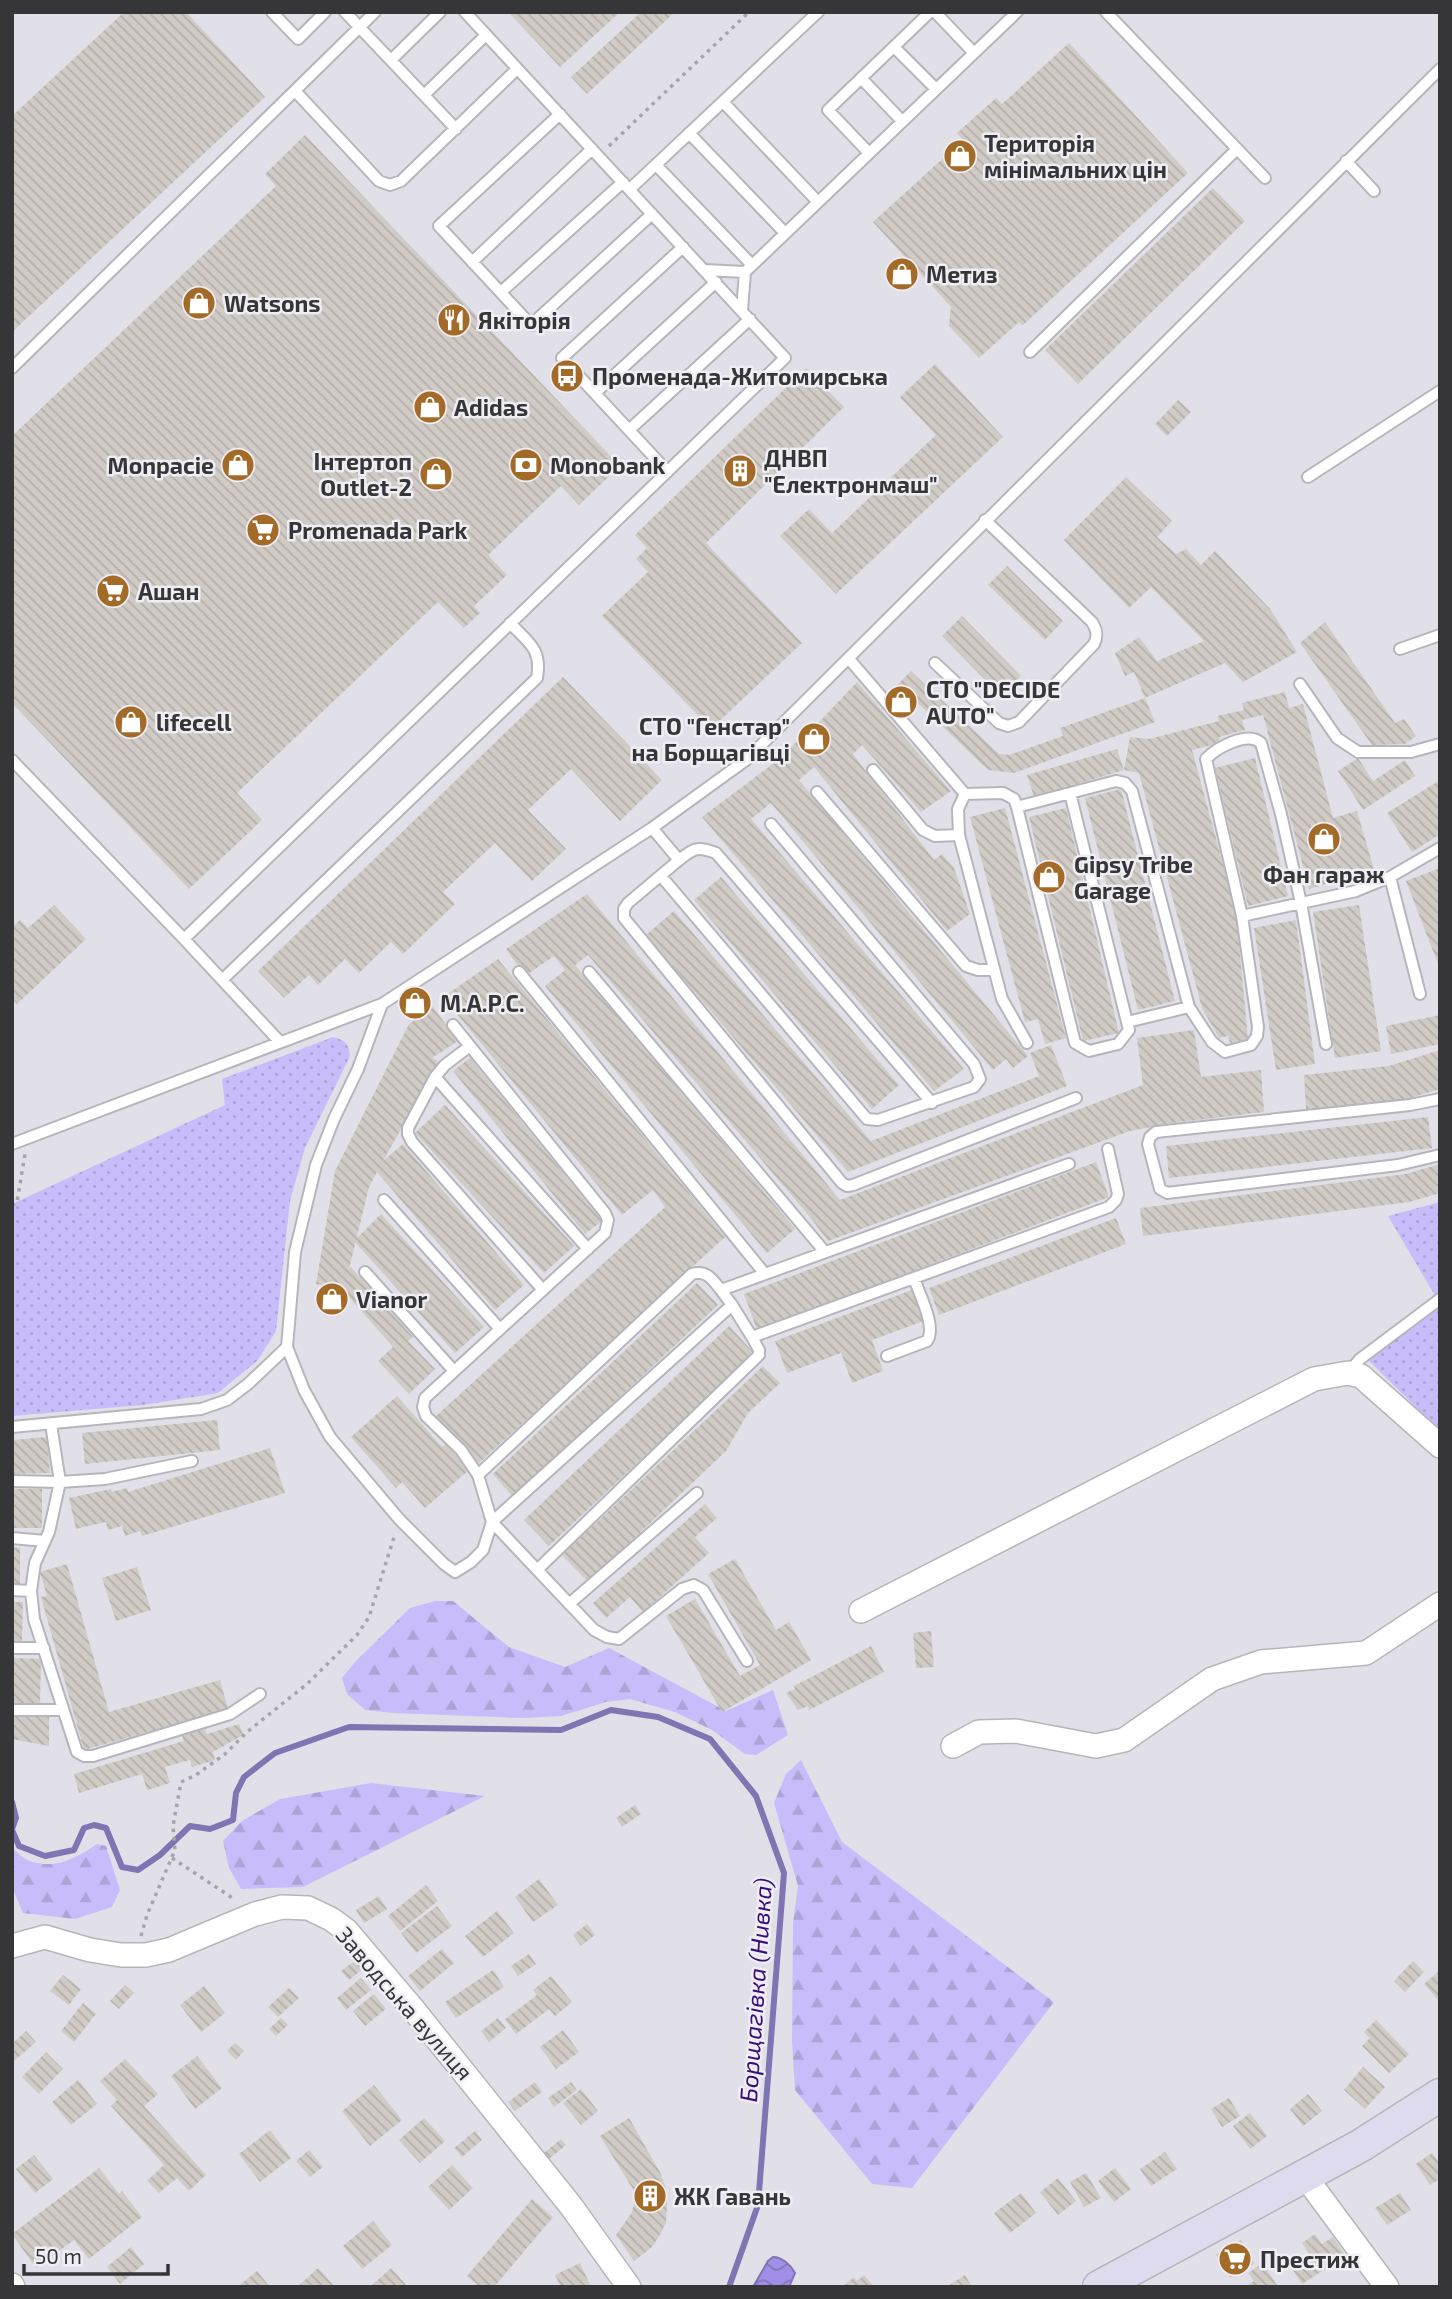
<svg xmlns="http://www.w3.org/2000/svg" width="1452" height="2299" font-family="'Exo 2',sans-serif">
	<defs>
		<pattern id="forest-firs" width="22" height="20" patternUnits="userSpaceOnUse" patternTransform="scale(1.75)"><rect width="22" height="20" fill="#c8bdfa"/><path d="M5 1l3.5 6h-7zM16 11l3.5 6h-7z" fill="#aca3d7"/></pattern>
		<pattern id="park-dots" width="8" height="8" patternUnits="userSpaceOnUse" patternTransform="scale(1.75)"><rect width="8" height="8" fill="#c8bdfa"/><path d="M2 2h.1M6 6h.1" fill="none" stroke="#aca3d7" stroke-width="1.8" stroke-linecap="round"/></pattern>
		<pattern id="water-waves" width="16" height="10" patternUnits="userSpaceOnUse" patternTransform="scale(1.75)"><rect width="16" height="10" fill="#a18ee7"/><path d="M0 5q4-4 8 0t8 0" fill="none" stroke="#8475bc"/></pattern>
		<pattern id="building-back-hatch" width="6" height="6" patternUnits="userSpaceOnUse" patternTransform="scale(1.75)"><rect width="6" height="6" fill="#d1cbc6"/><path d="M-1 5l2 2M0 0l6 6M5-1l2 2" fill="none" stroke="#b4afab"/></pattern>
	</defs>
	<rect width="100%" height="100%" fill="#e1e0e8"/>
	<!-- forest -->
	<path fill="url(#forest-firs)" d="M435,1601h18l56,46 56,20 44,-19 117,63 47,-21 15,45 -32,20 -11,-1 -33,-24 -37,-18 -45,-13 -24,3 -45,14 -39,2 -129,-5 -28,-3 -18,-16 -5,-16 13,-16 55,-54z
		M801,1760l41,82 212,160 -142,186 -40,-4 -77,-94 -3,-49 1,-118 5,-37 -24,-83 12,-29z
		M371,1783l114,13 -182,91 -62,2 -12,-21 -6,-27 19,-20 38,-22z
		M97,1844l9,2 14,44 -8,17 -37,12 -52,-6 -11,-26v-39c5,4 11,11 18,13 26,9 46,-3 67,-17z"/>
	<!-- park -->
	<path fill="url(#park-dots)" d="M333,1037c12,3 16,7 17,19l-45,92 -15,53 -14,130 -18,29 -40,33 -75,12 -131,11v-212l213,-99 -3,-26z
		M1440,1202v229l-78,-77 75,-55 -49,-83z"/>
	<!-- water -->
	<path fill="url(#water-waves)" stroke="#8174b3" stroke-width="2" d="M773,2257c9,0 18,8 22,16l-6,14h-36l15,-26z"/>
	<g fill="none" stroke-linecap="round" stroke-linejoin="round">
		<!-- stream -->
		<path stroke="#8174b3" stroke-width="6" d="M12,1802l4,16 -4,11
			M12,1830l7,16 26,10 29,-6 10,-22 10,-3 12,3 16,39 16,3 22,-15 30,-29 20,3 23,-9 3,-27 8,-16 31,-24 74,-26 212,3 50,-20 47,7 52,22 46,57 28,77 -26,332 -29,82"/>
	</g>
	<!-- building -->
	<path fill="url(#building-back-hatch)" d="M124,12h62l79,85 -253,235v-216z
		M512,12h108l-60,55 -50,-53z
		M641,12h34l-88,82 -16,-17z
		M1069,43l119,130 -166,153 -3,-4 -40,36 -30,-32 2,-19 -78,-85 90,-82 -6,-7 39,-35 6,6z
		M305,135l315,331 -41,39 -18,-19 -73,69 19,20 -33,31 6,7 -16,15 -26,-26 -201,191 25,27 -73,69 -177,-186v-267l264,-250 -11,-12z
		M1213,188l32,33 -167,163 -33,-34z
		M935,364l68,73 -167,157 -56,-58 29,-27 23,24 104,-98 -36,-38z
		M806,368l38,39 -138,136 96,100 -91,86 -109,-113 46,-44 -12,-13 11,-11 -12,-13z
		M1178,400l13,12 -24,24 -12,-12z
		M1126,477l46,44 -15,16 19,17 10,-5 15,16 14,-14 55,58 27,43 -54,30 -18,-19 -80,35 -11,-26 -9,4 -10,-23 24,-16 18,24 47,-20 -53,-54 -22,21 -65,-68z
		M1007,566l56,55 -18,19 -57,-55z
		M962,616l59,60 -20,20 -59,-60z
		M1325,622l70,101 9,-4 12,17 -11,8 -33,1 -72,-102z
		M911,671l88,83 10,1 54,-19 -3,-8 85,-30 10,24 -141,51 -26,-3 -90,-86z
		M563,677l99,103 -42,41 -49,-52 -43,41 38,39 -34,32 -37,-38 -52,49 12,12 -52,50 -12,-12 -32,31 -14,-14 -27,26 -9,-10 -25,23 -26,-27z
		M857,682l94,109 -30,21 -59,-67 -9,9 81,106 8,-6 12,14 16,46 -23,17 -133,-164 -15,13 229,276 -15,12 -7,-9 -13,11 -222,-267 -20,16 213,250 -30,22 -232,-274 68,-51 51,-46z
		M1285,692l4,16 14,-4 30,114 24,-7 17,59 -65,19 -46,-174 -21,5 3,10 -26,7 1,6 -28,7 44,162 12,127 -18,4 -2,-7 -9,2 -17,-30 -63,-235 -15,-3 6,-33 19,2 70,-18 -2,-5 27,-6 -2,-7z
		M1117,749l7,21 -90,27 -7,-22z
		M1255,758l33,138 -40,10 -33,-138z
		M1358,758l15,23 32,-21 10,16 -52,34 -25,-39z
		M1440,780v54l-28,18 -25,-39z
		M1121,789l54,212 -37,9 -53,-212z
		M1005,808l61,230 -21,6 -7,-25 -13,3 -55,-205z
		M1066,808l53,225 -36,8 -54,-224z
		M1440,868v101l-34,-88z
		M721,877l178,208 -27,24 -178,-209z
		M587,894l253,306 303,-115 -6,-47 57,-8 7,47 60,-7 3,42 -92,11 -42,8 -302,110 -19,-25 -221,-261 -13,10 220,264 -28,24 -222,-267 20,-16 -11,-14 -29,20 -19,-27z
		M54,905l32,34 -69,65 -5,-5v-72l8,-7 8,8z
		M1359,905l22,146 -46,7 -22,-146z
		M674,911l197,230 168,-65 -9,-23 21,-8 16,41 -219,86 -202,-237z
		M1296,920l19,144 -39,6 -22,-142z
		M498,959l227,278 -247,227 -43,-47 230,-210 -12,-17 -31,25 -179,-218z
		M433,1007l25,34 -26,17 7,4 -56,99 20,-17 121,141 -29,25 -118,-138 -8,15 -20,82 2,-2 62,70 -5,4 27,28 -26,25 -31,-33 15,-14 -52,-59 -25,-4 19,-113 74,-147z
		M1440,1015v29l-49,10 -5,-28z
		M1440,1050v39l-43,13 -91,7 -2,-34 85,-9z
		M470,1058l132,163 -17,13 -132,-163z
		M445,1105l129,141 -30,27 -129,-140z
		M1428,1117l4,31 -263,30 -3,-32z
		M1096,1162l13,35 -352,133 -13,-36z
		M1440,1164v29l-31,9 -266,34 -3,-28 266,-34z
		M381,1214l103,113 -29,26 -101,-112z
		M1116,1218l10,26 -187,71 -10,-27z
		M697,1283l21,22 -205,192 -20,-23z
		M912,1290l12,31 -52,19 11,31 -31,12 -11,-30 -54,20 -12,-32z
		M729,1326l25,27 -205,193 -25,-26z
		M763,1366l17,17 -32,30 -22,38 -138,131 -26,-27z
		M397,1396l45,51 4,-3 23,26 -44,38 -23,-26 -6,6 -45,-51z
		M217,1420l3,30 -135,14 -3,-31z
		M47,1437l3,36 -38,1v-34z
		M270,1448l15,45 -143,43 -2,-5 -15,5 -3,-10 -14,4 -2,-8 -30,7 -7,-31 42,-9 1,3 15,-4 1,4z
		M12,1489h30v39h-30z
		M705,1504l12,14 -22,19 14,16 -66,59 -13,-15 -24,21 -13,-15z
		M12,1547l8,1v36h-8z
		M735,1559l41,71 13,-8 22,38 -89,52 -56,-96 29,-17 45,77 20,-11 -52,-91z
		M67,1564l42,148 111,-32 8,29 -144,41 -43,-153 6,-1 -7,-24z
		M137,1567l14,43 -35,11 -14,-43z
		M12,1602h11l-1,39h-10z
		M931,1631l3,36 -18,1 -3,-35z
		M871,1646l13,26 -75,38 -1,-4 -10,4 -12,-17 9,-4 -1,-3z
		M12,1658l29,1 -1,45 -28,-1z
		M12,1717h37v29l-37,-7z
		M239,1724l4,11 -30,17 2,8 -23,7 -2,-7 -25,7 5,16 -23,7 -5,-16 -63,19 -5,-19 110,-33 -2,-5 23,-7 2,5z
		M635,1805l6,9 -19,13 -6,-9z
		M539,1879l19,26 -25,17 -18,-25z
		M426,1885l12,16 -38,30 -12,-15z
		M379,1896l8,13 -23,14 -8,-13z
		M437,1906l15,20 -36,27 -15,-20z
		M497,1911l17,22 -31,24 -18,-21z
		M587,1924l8,11 -14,11 -8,-11z
		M442,1949l12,14 -34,28 -12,-15z
		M529,1954l7,10 -18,12 -7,-10z
		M356,1960l7,9 -14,11 -8,-9z
		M1413,1961l11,11 -19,20 -11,-11z
		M493,1970l11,17 -48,31 -11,-16z
		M1440,1970v32l-16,-18z
		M63,1975l18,14 -12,16 -19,-14z
		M551,1976l21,26 -17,14 -6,-7 -33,25 -11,-15 32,-24 -4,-5z
		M361,1978l10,12 -25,20 -9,-12z
		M125,1985l9,8 -15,16 -9,-8z
		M204,1986l21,27 -24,19 -21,-27z
		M289,1988l10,10 -21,19 -10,-10z
		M374,1994l12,15 -21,17 -12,-15z
		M83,2003l13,11 -22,28 -13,-11z
		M281,2018l7,7 -12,11 -7,-7z
		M498,2018l8,10 -17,14 -8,-11z
		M1376,2020l33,34 -20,19 -27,-27 8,-8 -6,-6z
		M563,2030l16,22 -23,17 -16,-22z
		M26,2031l10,11 -22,19 -2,-2v-15z
		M235,2043l9,8 -8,9 -9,-9z
		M46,2052l17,17 -24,25 -17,-17z
		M197,2056l25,32 -27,21 -24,-33z
		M125,2059l33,35 -14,12 62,69 -17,16 -12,-13 -18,15 -12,-12 17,-16 -53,-59 6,-6 -17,-19z
		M1363,2067l22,20 -20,22 -21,-19z
		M78,2080l19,24 -26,21 -19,-23z
		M535,2082l7,10 -27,19 -7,-9z
		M571,2082l6,8 -23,17 -6,-9z
		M374,2085l28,35 -32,26 -28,-35z
		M581,2089l17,22 -17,14 -18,-22z
		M1308,2094l14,17 -19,15 -13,-17z
		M1229,2098l11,18 -18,11 -11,-18z
		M1250,2113l17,23 -17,13 -17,-23z
		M424,2118l21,23 -25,22 -21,-23z
		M629,2118l32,56 5,15 1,17 -1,17 -8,15 -6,9 -18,14 -18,-26 16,-23 2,-9 -1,-14 -33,-53z
		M270,2130l21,28 -31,24 -21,-28z
		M475,2131l7,9 -20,17 -8,-9z
		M561,2139l5,6 -17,14 -5,-6z
		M309,2150l14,17 -13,10 -14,-16z
		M1165,2152l12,17 -26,17 -11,-17z
		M1432,2153l8,11v15l-10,6 -14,-21z
		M34,2155l19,24 -18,14 -19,-24z
		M452,2165l21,23 -24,22 -21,-23z
		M99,2168l20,26 3,-3 20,26 -53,42 -15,-19 -38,28 -24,-34z
		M1115,2168l16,21 -17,13 -16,-21z
		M1086,2173l15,25 -17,9 -14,-25z
		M1058,2178l18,23 -18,14 -18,-23z
		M1021,2193l15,20 -26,20 -16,-20z
		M1400,2193l11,17 -24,15 -12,-17z
		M532,2199l21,18 -59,70h-14l-13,-11z
		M373,2221l19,24 -30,24 -19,-23z
		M1315,2234l7,10 11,-7 13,19 -44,28 -11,-17 19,-12 -8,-12z
		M1241,2240l13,24 -24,14 -14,-24z
		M131,2247l13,17 -24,20 -13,-17z
		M580,2263l11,24h-30l-6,-12z
		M1263,2263l15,24h-34l10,-6 -6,-8z
		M318,2268l17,19h-38z
		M391,2268l17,19h-38z
		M257,2271l13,16h-33z
		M864,2275l10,12h-32l12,-10 3,4z
		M965,2275l7,12h-26z"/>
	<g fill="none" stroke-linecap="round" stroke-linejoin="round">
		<defs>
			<path id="lane" d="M272,12l26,27 27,-27
				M345,12l111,117
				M935,12l39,41
				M1106,12l159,166
				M894,47l42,42
				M391,60l49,-48
				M861,78l41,43
				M296,92l83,89 11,4 11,-4 116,-112
				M424,95l62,-60
				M723,102l95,100
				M560,114l-121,112 92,99 121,-111
				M689,133l96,100
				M869,153l-41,-43 102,-98
				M1346,161l28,30
				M656,165l96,100
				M630,189l188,-177
				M472,262l120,-113
				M705,270l40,2
				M501,292l122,-110
				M742,310l3,-38 272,-260
				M1030,352l207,-203
				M12,368l363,-356
				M595,393l121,-111
				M629,430l121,-111
				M667,471l-105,-113 121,-111
				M1308,477l132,-86
				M1400,649l40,-14
				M849,659l116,135 38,-1 11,6 3,8 99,-26 9,2 7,8 57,216 23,35 13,10 26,-7 6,-9 1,-9 -16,-111 -36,-157c11,-12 42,-28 55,-16l20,71 20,89 25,141
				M935,663l64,60 9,3 11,-4 75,-78c4,-8 3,-14 -2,-22l-107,-102
				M1300,684l37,54 21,14h53l29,-8
				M12,760l172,179 601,-581 -320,-346
				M873,770l50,60 12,6 24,-1
				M817,792l149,174 12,4h16
				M965,794l-7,15 1,26 43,164 25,44
				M1017,807l58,236 14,8 29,-7 11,-14 -59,-237
				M652,828l27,32 -51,43 -4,6v9l218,265 5,3 6,-1 223,-87
				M679,860c15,-12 18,-14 37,-7l216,250
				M661,876l206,243 11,1 96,-33 6,-8 -6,-15 -203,-240
				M1390,877l30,117
				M1242,916l114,-25 34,-14 50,-29
				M184,939l96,103
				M519,972l246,302
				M589,972l236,280
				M222,980l315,-302c5,-29 -8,-35 -27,-55
				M1127,1022l62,-15
				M453,1025l152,188 3,7 -3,13 -180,165 -2,9 3,9 35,34 17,25 14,47 -9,28 -12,12 -16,10 -11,-8 -45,-45 -69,-82 -26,-47 -17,-43 8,-95 21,-87 18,-46 24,-50 24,-65 270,-176 94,-68 694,-691
				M470,1046l-25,19 -10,12 -27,51v6l4,8 131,148
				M435,1077l153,172
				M1440,1099l-30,6 -254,27 -6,5 -2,7 12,45 7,4 231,-28 42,-10
				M12,1144l370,-140
				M384,1200l116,129
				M365,1272l89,99
				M732,1305l20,32 357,-130 7,-7 2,-6 -10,-45
				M887,1356l40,-15c10,-14 -8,-47 -13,-63
				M1348,1373l12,-14 80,-60
				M51,1424l9,58 -11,50 -14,31 -4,28 3,28 43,133 7,4h9l137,-42 30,-20
				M12,1427l189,-18 26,-9 21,-16 39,-37
				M478,1475l214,-201c15,-4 20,5 29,16
				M12,1481l48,1 45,-3 87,-18
				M12,1538l33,3
				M537,1570l222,-215v-5l-7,-13
				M12,1590l19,1
				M569,1604l128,-111
				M12,1648h32
				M747,1661l-44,-71 -9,-5 -12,4 -63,50 -12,-2 -13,-7 -102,-108 240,-217 -11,-15 348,-126
				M12,1710h50"/>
			<path id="street" d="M861,1611l453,-232 34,-6 13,3 79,70
				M953,1746l26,-14 37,-1 80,15 28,-6 88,-61 49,-17 105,-9 74,-49
				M12,1946l33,-9 45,13 31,5h25l23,-5 86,-36 27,-7 26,1 23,11 15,11 67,79 158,197 58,81
				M1304,2175l83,112
				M12,2285l1,2"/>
			<path id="secondary" d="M1099,2287l261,-141 80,-51"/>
		</defs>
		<!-- lane casing -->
		<use href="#lane" stroke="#b6b5bc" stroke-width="14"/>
		<!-- street casing -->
		<use href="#street" stroke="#b6b5bc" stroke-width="26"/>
		<!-- secondary casing -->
		<use href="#secondary" stroke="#b6b5bc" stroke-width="35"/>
		<!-- path -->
		<path stroke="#a5a5ab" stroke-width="3.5" stroke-dasharray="3.5 5" stroke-linecap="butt" d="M609,146l140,-134
			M12,1206l5,-4 8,-48
			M172,1858l62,41
			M141,1936l6,-21 28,-65 -2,-24 8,-44 15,-7 29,-21 22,-22 60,-48 50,-49 12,-18 26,-83"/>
		<!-- lane -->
		<use href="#lane" stroke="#fff" stroke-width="10"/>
		<!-- street -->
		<use href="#street" stroke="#fff" stroke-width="23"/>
		<!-- secondary -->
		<use href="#secondary" stroke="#dfdbee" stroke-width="32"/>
	</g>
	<!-- icons -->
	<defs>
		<symbol id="shop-disc" viewBox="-11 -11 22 22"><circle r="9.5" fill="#a36b27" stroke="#efeef5"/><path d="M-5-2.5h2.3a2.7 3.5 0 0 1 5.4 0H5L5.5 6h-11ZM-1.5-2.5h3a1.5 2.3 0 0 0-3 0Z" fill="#fff"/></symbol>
		<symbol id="restaurant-disc" viewBox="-11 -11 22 22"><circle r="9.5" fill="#a36b27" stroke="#efeef5"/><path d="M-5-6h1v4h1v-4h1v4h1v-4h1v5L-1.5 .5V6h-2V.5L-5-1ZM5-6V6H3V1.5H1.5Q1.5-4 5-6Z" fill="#fff"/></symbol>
		<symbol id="bus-disc" viewBox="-11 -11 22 22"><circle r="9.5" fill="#a36b27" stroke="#efeef5"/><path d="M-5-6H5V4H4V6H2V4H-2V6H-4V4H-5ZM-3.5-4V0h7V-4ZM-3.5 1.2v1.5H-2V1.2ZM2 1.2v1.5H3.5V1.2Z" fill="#fff"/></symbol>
		<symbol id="bank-disc" viewBox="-11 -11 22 22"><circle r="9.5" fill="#a36b27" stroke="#efeef5"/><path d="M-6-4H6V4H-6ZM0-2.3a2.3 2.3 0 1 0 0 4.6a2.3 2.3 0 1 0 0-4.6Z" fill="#fff"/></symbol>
		<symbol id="building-disc" viewBox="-11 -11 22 22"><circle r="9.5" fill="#a36b27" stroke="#efeef5"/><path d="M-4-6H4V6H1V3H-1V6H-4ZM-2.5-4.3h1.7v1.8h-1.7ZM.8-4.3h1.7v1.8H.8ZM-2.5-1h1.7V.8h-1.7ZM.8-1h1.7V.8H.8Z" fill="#fff"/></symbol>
		<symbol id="supermarket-disc" viewBox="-11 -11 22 22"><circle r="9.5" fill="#a36b27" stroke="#efeef5"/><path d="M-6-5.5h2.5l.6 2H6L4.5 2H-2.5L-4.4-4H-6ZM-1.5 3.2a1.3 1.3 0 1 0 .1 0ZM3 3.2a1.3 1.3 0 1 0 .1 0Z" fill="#fff"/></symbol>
	</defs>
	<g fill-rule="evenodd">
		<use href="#shop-disc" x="941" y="137" width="38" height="38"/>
		<use href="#shop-disc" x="883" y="255" width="38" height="38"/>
		<use href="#shop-disc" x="180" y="284" width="38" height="38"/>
		<use href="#restaurant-disc" x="435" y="301" width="38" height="38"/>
		<use href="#bus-disc" x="548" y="357" width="38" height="38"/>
		<use href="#shop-disc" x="411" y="388" width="38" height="38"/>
		<use href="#shop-disc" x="219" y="446" width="38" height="38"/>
		<use href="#bank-disc" x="507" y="446" width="38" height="38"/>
		<use href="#building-disc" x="721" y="452" width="38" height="38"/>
		<use href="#shop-disc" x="417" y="455" width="38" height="38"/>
		<use href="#supermarket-disc" x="244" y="511" width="38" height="38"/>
		<use href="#supermarket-disc" x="94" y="572" width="38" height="38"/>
		<use href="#shop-disc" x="882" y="683" width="38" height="38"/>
		<use href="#shop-disc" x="112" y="703" width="38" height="38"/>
		<use href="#shop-disc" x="795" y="720" width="38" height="38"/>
		<use href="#shop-disc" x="1305" y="820" width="38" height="38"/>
		<use href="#shop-disc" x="1030" y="858" width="38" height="38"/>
		<use href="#shop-disc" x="396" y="984" width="38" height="38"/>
		<use href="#shop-disc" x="313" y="1280" width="38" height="38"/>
		<use href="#building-disc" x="631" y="2177" width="38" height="38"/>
		<use href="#supermarket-disc" x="1216" y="2240" width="38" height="38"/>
	</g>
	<g text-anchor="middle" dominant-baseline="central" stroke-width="5" stroke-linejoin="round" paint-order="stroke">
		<!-- poi labels -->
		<g font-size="23" font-weight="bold" fill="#363639" stroke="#efeef5" text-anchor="start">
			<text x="984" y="143">Територія<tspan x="984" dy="26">мінімальних цін</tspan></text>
			<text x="926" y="274">Метиз</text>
			<text x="224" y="303">Watsons</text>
			<text x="478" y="320">Якіторія</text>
			<text x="592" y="376">Променада-Житомирська</text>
			<text x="454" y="407">Adidas</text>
			<text x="764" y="458">ДНВП<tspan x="764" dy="26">"Електронмаш"</tspan></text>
			<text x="412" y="461" text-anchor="end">Інтертоп<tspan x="412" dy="26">Outlet-2</tspan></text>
			<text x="214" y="465" text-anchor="end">Monpacie</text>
			<text x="550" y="465">Monobank</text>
			<text x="288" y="530">Promenada Park</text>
			<text x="138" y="591">Ашан</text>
			<text x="926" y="689">СТО "DECIDE<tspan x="926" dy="26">AUTO"</tspan></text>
			<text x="156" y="722">lifecell</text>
			<text x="790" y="726" text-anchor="end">СТО "Генстар"<tspan x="790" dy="26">на Борщагівці</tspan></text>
			<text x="1074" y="864">Gipsy Tribe<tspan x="1074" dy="26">Garage</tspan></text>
			<text x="1324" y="874" text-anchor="middle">Фан гараж</text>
			<text x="440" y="1003">М.А.Р.С.</text>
			<text x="356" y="1299">Vianor</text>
			<text x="674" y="2196">ЖК Гавань</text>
			<text x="1260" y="2259">Престиж</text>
		</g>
		<!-- street labels -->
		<g font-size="23" fill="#363639" stroke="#efeef5">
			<text transform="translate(405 2003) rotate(49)">Заводська вулиця</text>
		</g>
		<!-- water labels -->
		<g font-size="24" font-style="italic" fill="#390e78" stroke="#efeef5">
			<text transform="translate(755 1990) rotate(-86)">Борщагівка (Нивка)</text>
		</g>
	</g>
	<!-- border -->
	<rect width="1452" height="2299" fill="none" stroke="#363639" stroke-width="28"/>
	<!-- scale -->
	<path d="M24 2264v10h144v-10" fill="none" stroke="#363639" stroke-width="3.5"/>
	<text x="35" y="2264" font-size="21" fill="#363639" stroke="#efeef5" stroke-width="5" paint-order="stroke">50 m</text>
</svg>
